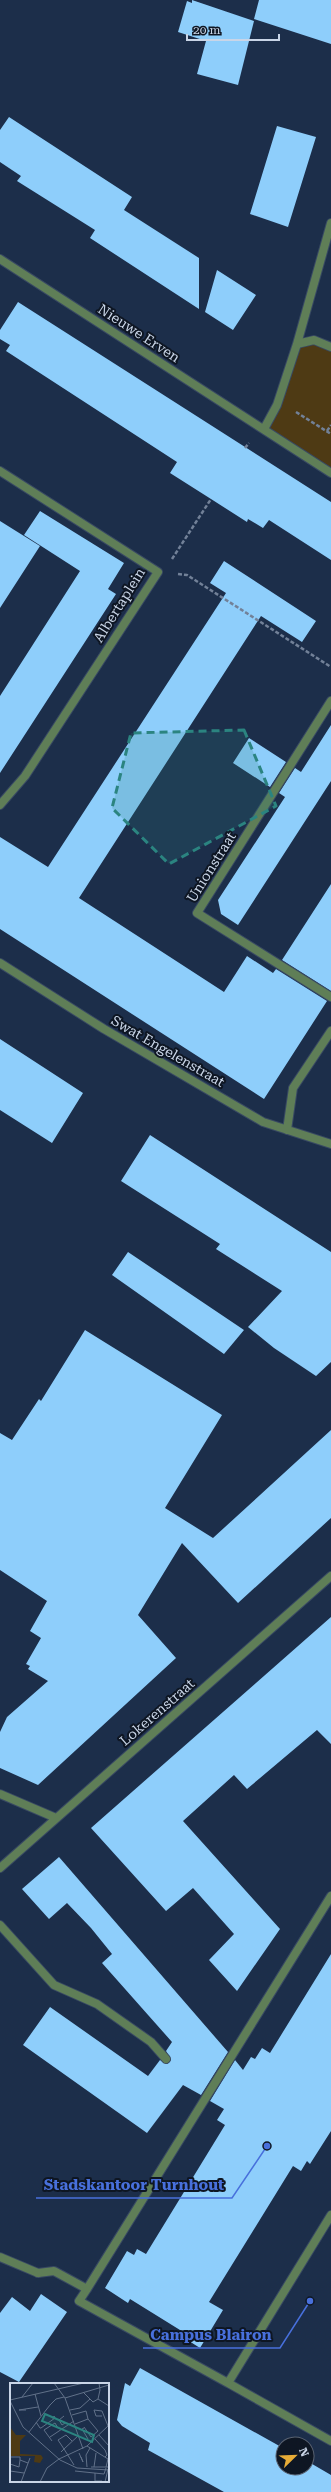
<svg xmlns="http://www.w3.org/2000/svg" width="331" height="2492" font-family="'Roboto Serif',serif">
	<rect width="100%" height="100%" fill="#1c2e4a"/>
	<!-- green -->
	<path fill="#4e3a14" d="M314,340l17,7v126l-67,-44 33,-85z"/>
	<!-- building -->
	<path fill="#8ecefb" d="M192,0l62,21 -16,64 -41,-11 9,-33 -28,-9 9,-31 5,2z
		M259,0h72v44l-77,-25z
		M9,117l123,80 -8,13 75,48v51l-109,-71 5,-8 -78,-49 4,-5 -21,-14v-32z
		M277,126l39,11 -28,90 -38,-13z
		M217,270l39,25 -23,35 -28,-18z
		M18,302l313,200v58l-62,-40 -6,8 -15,-9 -1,3 -36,-23 -41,-26 7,-11 -171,-111 4,-6 -10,-6v-9z
		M40,511l84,52 -16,26 8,5 -116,179v-77l80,-125 -56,-36z
		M0,521l40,25 -40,62z
		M224,561l92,60 -14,21 -41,-26 -182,282 145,94 23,-36 26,17 3,-4 51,32 -63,98 -264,-170v-92l48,30 178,-274 -16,-10z
		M331,725v56l-93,144 -17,-11 -3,-14 67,-103 -6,-4 16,-25 6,4z
		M249,738l37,24 -16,25 -37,-24z
		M331,884v107l-49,-31z
		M0,1039l83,54 -31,50 -52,-33z
		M150,1135l181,117v110l-15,14 -42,-28 -26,-21 34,-36 -66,-42 4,-5 -99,-63z
		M128,1252l116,78 -20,24 -112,-79z
		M85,1330l137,85 -57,93 48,30 118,-108v88l-93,85 -56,-60 -44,72 38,43 -138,127 -38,-17v-36l7,-15 41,-36 -20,-12 2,-3 -4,-2 15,-26 -11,-7 17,-30 -47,-31v-137l12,7 27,-41 2,2z
		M331,1617v127l-14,-14 -70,59 -13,-14 -51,46 97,108 -43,62 -28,-31 25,-26 -41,-46 -27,23 -75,-83z
		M59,1857l169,195 -27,43 -18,-10 -36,48 -124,-88 27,-38 98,69 12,-16 7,4 4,-4 -5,-9 6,-9 -70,-79 10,-9 -21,-26 -24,-25 -18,16 -27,-30z
		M331,1954v177l-21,33 -3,-3 -6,10 -8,-5 -84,136 14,8 -23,38 -22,-14 2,-4 -50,-31 -2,4 -23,-15 22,-37 7,4 3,-6 9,5 79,-129 -8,-5 7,-11 -14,-8 25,-41 8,10 8,-13 4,2 7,-11 8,5z
		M41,2294l26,18 -48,70 -19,-10v-59l12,-16 18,14z
		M140,2368l143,80v20h24v-7l24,14v17h-107l-76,-42 2,-7 -28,-17 -5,-6 8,-37 5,3z"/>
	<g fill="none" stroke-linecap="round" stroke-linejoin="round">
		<defs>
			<path id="lane" d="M331,2215l-103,168 103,58
				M38,2273l16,-2 33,18 -8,12 149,82
				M87,2289l244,-393"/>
			<path id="street" d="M0,259l331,214
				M297,344l34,-121
				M264,429l13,-24 20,-61 17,-4 17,7
				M0,471l158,101 -133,204 -25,29
				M331,701l-134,212 134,84
				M0,963l104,66 159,93 68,22
				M287,1130l6,-42 38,-57
				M0,1794l56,24
				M0,1868l331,-292
				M0,1925l54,60 43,19 54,38 15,17
				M0,2257l38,16"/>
		</defs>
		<!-- lane casing -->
		<use href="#lane" stroke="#384963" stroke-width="10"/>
		<!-- street casing -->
		<use href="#street" stroke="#384963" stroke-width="10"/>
		<!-- path -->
		<path stroke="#728198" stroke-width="2.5" stroke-dasharray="4 2" stroke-linecap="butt" d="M296,412l35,22
			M327,431l4,-6
			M245,448l4,-5
			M172,559l39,-60
			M178,574l9,1 144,92"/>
		<!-- lane -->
		<use href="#lane" stroke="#5f7e57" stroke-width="8"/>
		<!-- street -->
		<use href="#street" stroke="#5f7e57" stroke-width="8"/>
	</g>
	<!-- marked area -->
	<path fill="#2b8480" fill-opacity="0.2" stroke="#2b8480" stroke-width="3" stroke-dasharray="8 5" stroke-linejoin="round" d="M244,730l32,76 -107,58 -57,-56 19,-75z"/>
	<g text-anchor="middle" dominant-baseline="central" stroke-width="4" stroke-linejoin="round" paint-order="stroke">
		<!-- street labels -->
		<g font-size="14" fill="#c9d5e7" stroke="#0e1623">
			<text transform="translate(139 333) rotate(33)">Nieuwe Erven</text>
			<text transform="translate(119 605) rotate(-58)">Albertaplein</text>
			<text transform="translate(211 867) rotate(-58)">Unionstraat</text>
			<text transform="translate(168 1051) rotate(30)">Swat Engelenstraat</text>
			<text transform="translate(157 1712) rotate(-41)">Lokerenstraat</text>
		</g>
	</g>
	<!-- overview -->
	<g transform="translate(10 2383)">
		<rect width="99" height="99" fill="#1c2e4a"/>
		<path d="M0,44l6,8h10l-6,6v13l21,1 2,3 -3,5 -6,-1 1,-6h-25z" fill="#4e3a14"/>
		<path fill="none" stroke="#617189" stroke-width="1" d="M44,0l11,15 18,51M73,9l10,10 5,-3M25,11l6,22M12,14l11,-14M55,15l44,-13M88,16l2,-9 -1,-7M88,16l11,7M0,17l74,-17M0,18l13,26 37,33 17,8 32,2M16,27h-7l19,-3M60,27l10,-2 10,-9M62,32l14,-4 2,8M54,33l-5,4 3,5 3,-2M92,33h-6l-2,-6 8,1 6,15M26,39l4,6h1l14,-10 -1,-2 -1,3M65,41l13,-5 10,12 -7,6 -7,-10M74,45l-2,1 6,10M19,49l21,-27 6,-6 8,-2M89,52l10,11M40,54l24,-16M85,56l10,11 2,5 -2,2M42,58l-8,-11 11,-7 3,5M77,63l21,13 -2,8M51,69l3,-3 -6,-9 8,-5 6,6M69,70l4,9 -2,-5M0,74h10v3l8,3M49,76l28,-13 22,-21M0,81l9,3 1,-7M64,82l-10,-16 15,-14M77,84l-1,-12 4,-7M81,84h18M84,84l2,-14M0,88l14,2M65,88l29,3 2,-6M85,90v8h7M11,99l9,-24M30,99l7,-14 12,-9M95,99l3,-13"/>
		<path fill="#2b8480" fill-opacity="0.15" stroke="#2b8480" stroke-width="2" d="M35,31l49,21 -2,7 -50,-21z"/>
		<rect width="99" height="99" fill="none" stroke="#c9d5e7" stroke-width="2"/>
	</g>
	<!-- callouts -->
	<path fill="none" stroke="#4870dc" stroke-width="1.5" d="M267 2146L232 2198H36M310 2301L280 2348H143"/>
	<g fill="#4870dc" stroke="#0e1623" stroke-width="1.5">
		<circle cx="267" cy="2146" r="4"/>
		<circle cx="310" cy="2301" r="4"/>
	</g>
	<g font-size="15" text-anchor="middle" font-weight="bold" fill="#4870dc" stroke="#0e1623" stroke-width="4" stroke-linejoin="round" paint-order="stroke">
		<text x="134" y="2190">Stadskantoor Turnhout</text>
		<text x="211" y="2340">Campus Blairon</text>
	</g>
	<!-- north arrow -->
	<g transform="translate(295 2456) rotate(67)"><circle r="19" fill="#0e1623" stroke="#596271"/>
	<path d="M0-3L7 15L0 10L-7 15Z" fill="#e7ac37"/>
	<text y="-6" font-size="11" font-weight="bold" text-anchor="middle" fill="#c9d5e7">N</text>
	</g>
	<!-- scale -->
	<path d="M187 34v6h92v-6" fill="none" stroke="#c9d5e7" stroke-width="2"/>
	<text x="193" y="34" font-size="12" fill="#c9d5e7" stroke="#0e1623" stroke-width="3" paint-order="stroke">20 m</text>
</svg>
